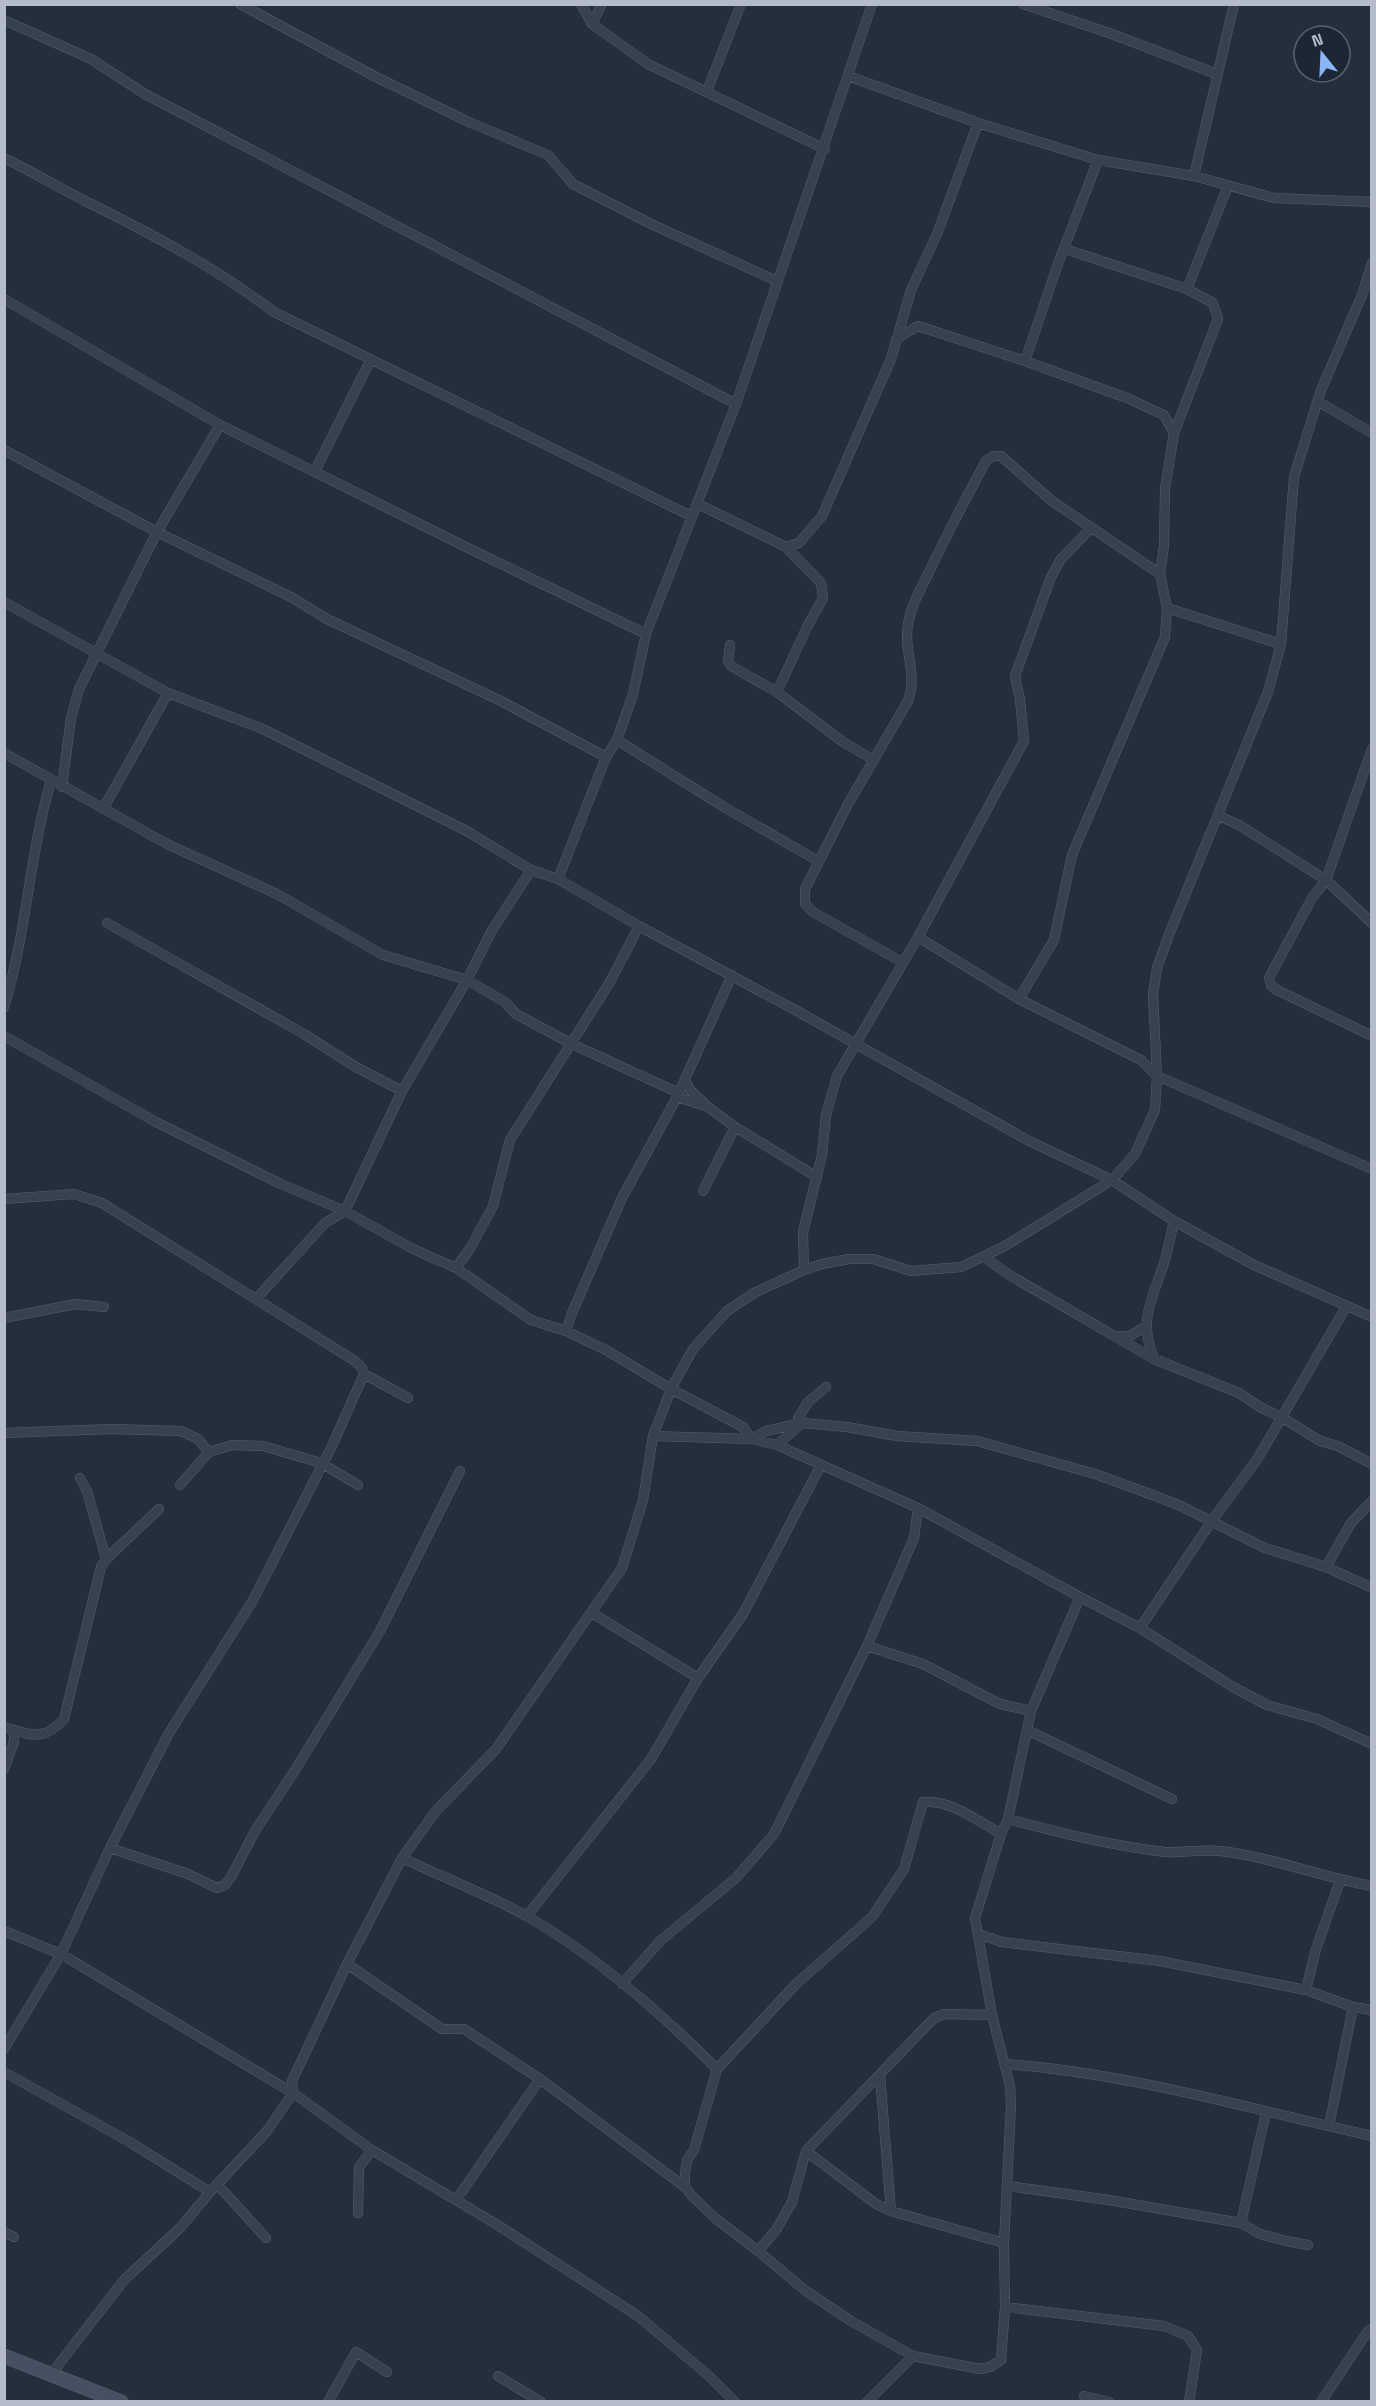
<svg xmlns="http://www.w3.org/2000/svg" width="1376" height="2406" font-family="'Space Grotesk',sans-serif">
	<rect width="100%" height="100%" fill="#242f3e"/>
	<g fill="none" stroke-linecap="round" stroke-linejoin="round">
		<defs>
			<path id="street" d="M240,4l138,74 93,45 77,32 25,29 78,40 126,57
				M581,4l11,20 56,40 177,85
				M1023,4l86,29 108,41
				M4,20l87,39 54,35 591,310
				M592,24l10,-20
				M848,76l130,47 120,37 96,16 80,22 98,4
				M707,91l34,-87
				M4,158c29,14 57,31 85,45 65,32 127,65 185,109l417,204
				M1194,176l40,-172
				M1187,289l41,-103
				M4,299l216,126 248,123 178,86
				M896,339l22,-13 107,35 102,37 37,17 10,18
				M1025,361l34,-100 39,-101
				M1319,402l53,31
				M4,450l153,82 134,65 36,22 174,82 105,56
				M315,471l55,-110
				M698,504l88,43 35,36 2,15 -16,29 -30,65
				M786,547l13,-4 23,-27 69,-157 20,-69 26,-56 41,-111
				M4,602l164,91 95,36 202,101 66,40 27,9 81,47 158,85 232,130 83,39 62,41 80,44 118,52
				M1167,608l114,36
				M730,645l-2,16 3,5 46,26 66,50 31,18
				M617,740l107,67 94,54
				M1372,749l-46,131 -14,18 -43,80 2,7 4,4 97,47
				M4,753l163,91 110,50 106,61 84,25 38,22 11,12 56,30 107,49
				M62,787l9,-69 8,-29 78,-157 63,-107
				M103,809l65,-116
				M1219,816l20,9 87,55 46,43
				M558,879l48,-122 11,-17 16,-46 13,-60 90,-230 136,-400
				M107,923l197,111 52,33 46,24
				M918,937l101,62 122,61 16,16 215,93
				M902,962l-89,-50 -8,-8v-15l43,-85 60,-103c10,-27 -5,-51 0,-77 3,-19 13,-35 21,-52 18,-38 37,-74 57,-111l7,-5h8l51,45 108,73
				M1019,999l35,-59 18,-85 93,-218 2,-29 -7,-34 4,-28 1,-57 9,-56 44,-114 -5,-16 -26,-14 -122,-40
				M4,1007c23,-74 25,-152 47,-226
				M4,1036l152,86 125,62 64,27 68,38 43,19 75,52 35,11 40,19 65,39 72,38 9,12 25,6 141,63 162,89 60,31 93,59 34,18 50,14 55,25
				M685,1079l5,11 16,15
				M677,1097l31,10 27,20 82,50
				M703,1191l32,-64
				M4,1199l70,-5 28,9 253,158 7,7 2,6 -32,72 -80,156 -83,131 -59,115 -49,106 -57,95
				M1174,1221c-4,17 -7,35 -13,51 -12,33 -21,52 -7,87l85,34 21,14 23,11 37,23 18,5 34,18
				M984,1257l27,19 143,83
				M456,1268l15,-21 22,-41 17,-66 100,-158 29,-56
				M804,1270l-1,-38 19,-77 4,-40 11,-39 81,-139 106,-196 -4,-42 -5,-23 36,-99 10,-18 30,-31
				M257,1298l68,-75 20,-12 57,-120 65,-111 24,-48 40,-62
				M4,1318l72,-14 28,3
				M566,1331l6,-18 50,-115 55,-101 55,-122
				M1115,1336h15l16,-10
				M364,1374l44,24
				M4,1433l107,-4 70,2 17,8 11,13
				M653,1436l99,3 14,-8 36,-8 45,4 50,9 80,5 118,33 55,20 31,12 84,42 61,19 46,21
				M777,1445l25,-22 -4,-5 10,-16 18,-15
				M80,1478l7,13 19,68
				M180,1485l29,-33 23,-7 31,1 58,17 37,22
				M1326,1567l25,-44 21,-22
				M592,1613l106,65
				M1140,1628l71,-106 47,-64 88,-151
				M867,1646l56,18 77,40 31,7
				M4,1727c27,8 39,15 60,-8l37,-152 5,-8 53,-50
				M1027,1730l145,69
				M4,1769l10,-27v-12
				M1008,1819c51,14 104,27 157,33 18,1 37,-3 55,-1 52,6 100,26 152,35
				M110,1848l78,26 29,14 8,-3 6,-8 24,-46 42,-64 83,-136 80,-160
				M402,1858c40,19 90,38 128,60 69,40 131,95 187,151l79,-85 76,-67 32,-48 19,-67c27,-3 55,19 78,32
				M527,1916l124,-157 47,-81 45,-64 78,-149
				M4,1931l57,23 232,139 79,57 124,74 142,92 71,60 26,26
				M978,1934l24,8 158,19 146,29 47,17 19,3
				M347,1964l95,65h22l76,50 145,108
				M622,1984l38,-43 76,-63 38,-44 93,-188 47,-108 4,-30
				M1306,1990l10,-41 24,-68
				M1005,2064c124,9 245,45 367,72
				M717,2069l-23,81 -7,10 -2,14v13l7,9 23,22 43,33 48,40 45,30 62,35 67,13 10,-2 11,-7 4,-53 -1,-64 7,-138 -1,-19 -18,-71 -17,-97 26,-84 7,-15 23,-108 49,-114
				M4,2072l124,69 82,51
				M880,2076l11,135
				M1329,2126l24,-119
				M806,2151l70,53 15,7 113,32
				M217,2184l49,54
				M1008,2186l101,14 132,23 19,11 26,7 22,4
				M456,2200l84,-121
				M358,2213l1,-46 13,-17
				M1241,2223l25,-111
				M4,2232l10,5
				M758,2251l18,-21 16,-28 14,-51 128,-133 10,-4 48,1
				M1005,2307l159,19 24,10 9,14 -8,52
				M52,2373l72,-93 56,-52 30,-36 57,-61 26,-38 -1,-12 55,-117 55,-106 34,-47 60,-62 126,-181 21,-68 10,-64 18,-47 22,-40 34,-38 27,-18 50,-23 18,-6 27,-5h24l38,12 50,-4 42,-20 109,-67 23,-26 20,-44 2,-34 -4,-82 4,-26 13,-36 98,-240 13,-48 13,-167 27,-87 41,-95 10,-32
				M498,2376l43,26
				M1084,2396l25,6
				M328,2402l28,-50 31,20
				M867,2402l46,-46
				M1321,2402l47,-71 4,-2"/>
			<path id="secondary" d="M4,2356l117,46"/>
		</defs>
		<!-- street casing -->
		<use href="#street" stroke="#565f6c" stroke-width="10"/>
		<!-- secondary casing -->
		<use href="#secondary" stroke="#565f6c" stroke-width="15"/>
		<!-- street -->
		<use href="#street" stroke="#38414e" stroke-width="9"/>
		<!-- secondary -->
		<use href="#secondary" stroke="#465061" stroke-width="14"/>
	</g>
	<!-- border -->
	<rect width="1376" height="2406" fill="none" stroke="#b4bcc9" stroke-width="12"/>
	<!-- north arrow -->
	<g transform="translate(1322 54) rotate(342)"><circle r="28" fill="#1d2633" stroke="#59626f" stroke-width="1.5"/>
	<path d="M0-4.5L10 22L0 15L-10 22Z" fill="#8ab4f8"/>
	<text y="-9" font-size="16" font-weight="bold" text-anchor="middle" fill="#b4bcc9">N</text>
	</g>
</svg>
